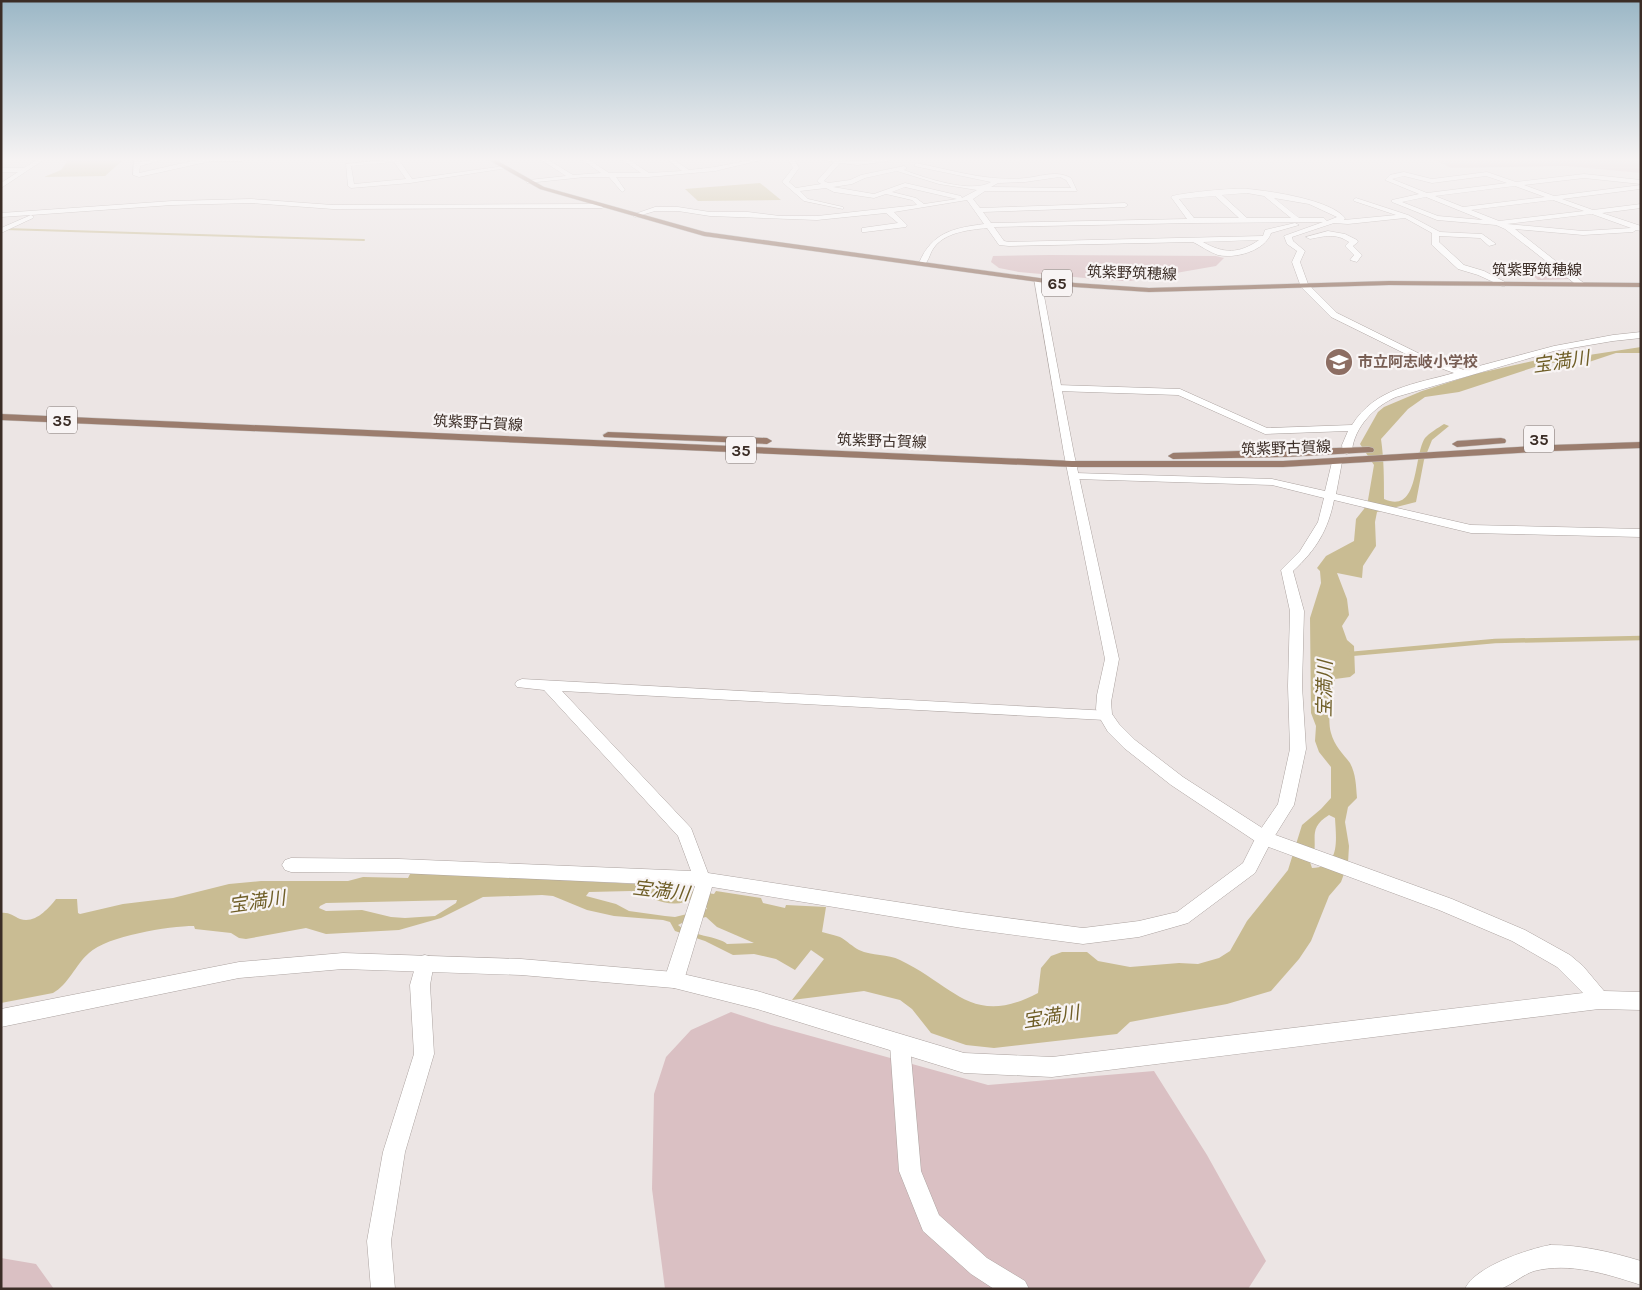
<svg xmlns="http://www.w3.org/2000/svg" width="1642" height="1290" font-family="Karla,'Noto Sans JP',sans-serif">
	<rect width="100%" height="100%" fill="#ece5e4"/>
	<!-- green -->
	<path fill="#dac0c3" d="M1417,159h224v14l-75,-7 -115,2 -18,-9z
		M1049,255l167,1 8,2 -8,8 -86,15h-12l-99,-9 -20,-4 -8,-6 2,-6z
		M1521,266l36,1 15,12 -34,1z
		M731,1012l40,13 217,60 166,-14 53,84 59,106 -18,28h-583l-13,-100 2,-95 12,-37 25,-27z
		M1,1258l35,6 18,25h-53z"/>
	<!-- water -->
	<path fill="#c9bc93" fill-rule="evenodd" d="M63,159h61l-19,17 -61,1 17,-7 6,-8z
		M760,183l21,17 -83,1 -13,-12z
		M1641,347v6h-25l-27,9 -25,-1 -23,4 -82,27 -34,5 -17,12 -27,30c3,21 3,39 3,60 36,16 29,-43 41,-61 4,-5 13,-10 19,-14l5,2 -17,14 -8,20 -8,42 -39,10 -2,10 1,24 -13,20 -1,12 -25,-5 10,26 2,16 -7,11 5,14 7,6 1,27 -5,4 -15,2c-4,13 -8,41 -4,54 3,12 12,21 19,30 6,11 6,23 7,35l-9,9 -3,15 4,24 -1,17 -7,19 -12,14 -18,45 -12,18 -28,32 -44,13 -97,18 -13,12 -123,14 -28,-3 -35,-12 -19,-24 -12,-9 -36,-9 -72,9 32,-41 -13,-9 -16,20 -19,-11 -22,-5 -21,1 -28,-14 -30,-10 -5,-9 -7,-2 -49,-4 -27,-6 -34,-14 -11,-1 -59,2 -42,21 -42,12 -73,4 -20,-6 -60,11 -7,-1 -8,-5 -36,-4 -1,-3c-25,0 -87,10 -105,27 -13,11 -21,32 -36,40l-52,10v-90c8,-1 12,3 19,6 15,5 28,-10 36,-20h21l1,14 2,1 43,-10 50,-6 56,-14 32,-3h87l15,-4 45,1 3,-6 264,14 1,2 38,6 2,-3 45,7 2,5 22,5 1,-3 40,2 -4,25c6,2 13,3 18,5 7,4 13,10 19,13 13,6 29,4 41,10 55,26 72,68 138,33l3,-25 10,-12 11,-4h25l11,9 32,6 49,-4 19,1 21,-6 11,-7 17,-30 41,-51 14,-45 19,-16 10,-11v-31l-12,-15 -4,-11 1,-15 -5,-13 -1,-95 11,-35 -1,-12 -3,-3 9,-12 28,-15 2,-22 8,-10 4,-9 6,-35 -14,-21 18,-32 6,-5 38,-16 53,-17 84,-19h30zM1329,815l6,3c1,20 6,50 -23,50l-2,-6c12,-19 -6,-32 19,-47zM631,891c21,7 42,20 63,7l11,6 2,5 -32,8 -10,-1 -36,-5 -13,-7 -30,-8 3,-4zM457,900l-1,3 -21,13 -30,2 -14,-1 -29,-7 -36,1 -7,-3 1,-2 6,-3zM706,917l11,10 37,16 -27,1c-9,-8 -36,-8 -49,-19l6,-3z"/>
	<g fill="none" stroke-linecap="round" stroke-linejoin="round">
		<!-- stream-far1 -->
		<path stroke="#c9bc93" stroke-width="2" d="M5,229l359,11"/>
		<!-- stream -->
		<path stroke="#c9bc93" stroke-width="4.5" d="M1350,654l145,-13 146,-3"/>
		<defs>
			<path id="minor" d="M38,159h7l-44,29v-5l17,-11h-17v-4h23z
				M134,159h6v3l16,-3h9l-25,7 -1,7 62,-14h45l-3,2h-32l-72,16 -6,-2z
				M396,159l3,1 13,19 92,-13 3,2 -97,15 -59,5 -3,-2 -2,-22zM394,162l12,17 -52,5 -3,-18z
				M540,159h7l26,16 28,-2 -20,-14h7l21,14h32l-20,-14h7l21,14 33,-2 -15,-12h6l16,11 26,-3 40,-8h10l-50,12 -67,6h-32l9,13 -3,2 -13,-15h-24l-58,6 -1,-1 3,-2 37,-4z
				M788,159h6l5,9 -10,14 7,6 25,-4 -4,-3 17,-19 -14,-3 38,2 34,-2 -3,2 -31,4 -18,-2 -16,18 4,2 22,-3 11,-5 43,-9 3,2 -3,2c21,8 68,24 87,12l-77,-16 2,-3c36,7 73,19 110,15 16,-2 31,-8 45,0l6,13h-92l-12,8 7,9 145,-5 3,2 -3,2 -142,5 8,11 196,-4 -16,-22 1,-1c18,-4 58,-8 76,-7 23,2 83,11 97,29l-1,2 52,-5 -42,-14 -1,-1 3,-2 52,17 32,17 42,2 14,10 -7,2 -9,-8 -41,-2v6l25,23 20,6 21,11v4h-3l-24,-11 -20,-6 -26,-24v-12l-27,-15 -57,6 -14,-1 -42,14 1,4 12,10 -5,11 8,22 29,29 87,43 40,14 90,-24 59,-11 28,-3v6l-28,3 -59,10 -158,46c-21,9 -42,30 -44,54l-5,3 -4,-1 -1,-8 6,-14 -83,3 -87,-39 -121,-4 -5,-3 5,-3 123,4 87,39 85,-3c23,-37 63,-41 102,-52l-36,-13 -87,-43 -30,-30 -9,-25 5,-11 -10,-7 -3,-8 39,-14 -129,1 -200,4 10,14 5,1 254,-6 2,-6 30,-7 4,2 -28,8c-6,18 -36,26 -53,22 -9,-3 -17,-9 -25,-13l-184,4 -10,-1 -12,-17c-18,2 -43,4 -54,21 -4,6 -4,13 -10,16l-4,-2c13,-31 35,-35 65,-39l-17,-24 -73,12 13,13 -1,2 -41,5h-3v-4l36,-5 -12,-10 -69,7 -107,-4 -32,-5h-23l-20,6 -3,-2 23,-8h23l32,5h38l32,4h37l100,-11 -5,-5 -26,-6 -12,4 -40,-6 -8,-4 -26,3 8,8 35,8v2l-39,-8 -22,-19 11,-14zM897,171l42,13 38,6 -15,8 -1,-2 -56,-13 -31,11 -41,-7 19,-3 13,-6zM1060,177l6,3 5,8 -80,-1 7,-4 27,-1zM905,187l52,12 -33,5 -8,-6 -24,-6zM1247,193l17,3 27,22h-44l-25,-23zM1215,196l24,22h-45l-15,-19zM1274,198l35,6 28,13 -10,4 -3,-3h-25zM1259,240c-20,14 -35,14 -56,2z
				M1404,172l28,7 55,-7 29,10 68,-8 57,6v4l-57,-6 -60,7 30,11 87,-11 -1,4 -78,10 31,11 48,-6v4l-39,5 39,13v5l-5,-1 -3,2 -50,3 -68,-6 70,55 -7,2 -73,-57 -9,-4 -59,-5 -45,-18v-2l27,-6 -34,-14 5,-5zM1404,176l28,7 54,-7 21,7 -80,10 -35,-14zM1515,186l30,11 -82,10 -28,-11zM1426,197l57,23 -45,-4 -36,-14zM1553,200l31,11 -85,10 -28,-11zM1592,214l39,14 -48,3 -76,-7z
				M251,199l82,6 269,-1 3,2 -3,2 -269,1 -82,-6 -79,2 -141,10 3,2 -1,1 -32,15v-5l30,-13 -30,2v-4l171,-12z
				M1328,231l17,3 12,6 1,2 -5,4 9,9 -5,7 -7,-2 4,-5 -9,-9 4,-4c-13,-9 -24,-6 -39,-3l-4,-2z
				M1337,459l5,3 -6,32 135,31 170,4v8l-170,-4 -137,-33c-6,30 -18,50 -41,71l11,40 -2,75 4,63 -12,56 -23,37 -16,31 -67,50 -49,14 -56,7 -121,-16 -250,-41 -28,93 -3,6 -7,2 -7,-2 -3,-6 31,-94 -296,-13 -108,-1 -6,-2 -3,-5 3,-5 6,-2 108,1 292,12 -13,-35 -134,-146 -27,-3 -2,-3 2,-3 5,-2 588,32 2,4 -2,4 -5,1 -543,-29 129,137 17,45 254,39 121,16 56,-7 38,-9 66,-49 15,-30 20,-29 12,-55 -2,-63 2,-75 -9,-41 19,-19 18,-29 6,-24 -52,-13 -197,-6 -6,-3 6,-3 197,6 53,12 7,-29z
				M425,955l7,2 2,6 -4,22 4,69 -29,98 -14,89 4,48h-24l-4,-48 16,-89 31,-98 -4,-69 8,-28z
				M900,1036l7,2 3,7 11,126 18,44 48,43 38,23 4,8h-35l-23,-15 -48,-43 -24,-60 -9,-126 3,-7z
				M1550,1245c32,0 61,7 91,16v24c-34,-11 -71,-23 -107,-14 -12,4 -22,14 -34,18 -10,1 -25,0 -35,0 9,-22 63,-40 85,-44z"/>
			<path id="tertiary" d="M1034,278l7,2 33,174 45,205 -8,43 1,12 7,10 16,16 48,37 87,56 182,66 73,31 45,25 13,11 21,25 37,1v18l-42,-1 -547,68 -88,-4 -207,-64 -83,-21 -153,-13 -178,-6 -104,9 -238,49v-18l238,-47 104,-9 178,6 153,13 83,19 207,62 88,4 531,-64 -26,-26 -45,-26 -73,-31 -181,-67 -87,-58 -47,-37 -16,-16 -10,-17 -2,-6 1,-14 8,-36 -41,-205z"/>
			<path id="primary" d="M487,159h7l50,28 161,45 370,51 74,5 240,-7 252,2v4l-252,-2 -240,7 -74,-5 -371,-51 -164,-47z
				M1,414l1071,47h211l269,-16 89,-3v6l-89,3 -269,16h-211l-1071,-47z
				M608,432l159,6 5,3 -5,3 -163,-7 -1,-2z
				M1501,438l4,1 1,2 -1,2 -48,4 -5,-3 5,-3z
				M1369,447l4,1 1,2 -1,2 -88,5 -112,2 -5,-3 5,-3z"/>
		</defs>
		<!-- minor casing -->
		<use href="#minor" stroke="#aca3a0" stroke-width="1"/>
		<!-- tertiary casing -->
		<use href="#tertiary" stroke="#aca3a0" stroke-width="1"/>
		<!-- primary casing -->
		<use href="#primary" stroke="#c8c4c2" stroke-width="1"/>
		<!-- minor -->
		<use href="#minor" fill="#fff" fill-rule="evenodd"/>
		<!-- tertiary -->
		<use href="#tertiary" fill="#fff" fill-rule="evenodd"/>
		<!-- primary -->
		<use href="#primary" fill="#9b7d6e" fill-rule="evenodd"/>
	</g>
	<!-- sky -->
	<linearGradient id="sky" x2="0" y2="1"><stop stop-color="#9bb7c6"/><stop offset="0.47" stop-color="#f6f3f3"/><stop offset="1" stop-color="#f6f3f3" stop-opacity="0"/></linearGradient>
	<rect width="1642" height="339" fill="url(#sky)"/>
	<!-- icons -->
	<defs>
		<symbol id="school-disc" viewBox="-11 -11 22 22"><circle r="9.5" fill="#8d6e63" stroke="#f8f4f4"/><path d="M0-5L7-2L0 1L-7-2ZM-4 1L0 2.5L4 1V4Q0 6-4 4Z" fill="#fff"/></symbol>
	</defs>
	<g fill-rule="evenodd">
		<use href="#school-disc" x="1323" y="346" width="32" height="32"/>
	</g>
	<g text-anchor="middle" dominant-baseline="central" stroke-width="4.5" stroke-linejoin="round" paint-order="stroke">
		<!-- far-street labels -->
		<g font-size="15" fill="#3b2d26" stroke="#f8f4f4">
			<text x="1537" y="270">筑紫野筑穂線</text>
			<text transform="translate(1132 273) rotate(2)">筑紫野筑穂線</text>
			<text transform="translate(478 423) rotate(3)">筑紫野古賀線</text>
			<text transform="translate(882 441) rotate(2)">筑紫野古賀線</text>
			<text transform="translate(1286 448) rotate(-2)">筑紫野古賀線</text>
		</g>
		<!-- far-education labels -->
		<g font-size="15" font-weight="bold" fill="#785e54" stroke="#f8f4f4" text-anchor="start">
			<text x="1358" y="362">市立阿志岐小学校</text>
		</g>
		<!-- shield labels -->
		<g fill="#f8f4f4" stroke="#746964" stroke-width="1">
			<rect x="1042" y="269.5" width="30" height="27" rx="4"/>
			<rect x="47" y="406.5" width="30" height="27" rx="4"/>
			<rect x="1524" y="425.5" width="30" height="27" rx="4"/>
			<rect x="726" y="436.5" width="30" height="27" rx="4"/>
		</g>
		<g font-size="16" font-weight="bold" fill="#3b2d26">
			<text x="1057" y="283">65</text>
			<text x="62" y="420">35</text>
			<text x="1539" y="439">35</text>
			<text x="741" y="450">35</text>
		</g>
		<!-- water labels -->
		<g font-size="19" font-style="italic" fill="#6f5e27" stroke="#f8f4f4">
			<text transform="translate(1561 362) rotate(-8)">宝満川</text>
			<text transform="translate(1325 689) rotate(-89)">宝満川</text>
			<text transform="translate(661 891) rotate(7)">宝満川</text>
			<text transform="translate(257 902) rotate(-8)">宝満川</text>
			<text transform="translate(1051 1017) rotate(-9)">宝満川</text>
		</g>
	</g>
	<!-- border -->
	<rect width="1642" height="1290" fill="none" stroke="#3b2d26" stroke-width="5"/>
</svg>
